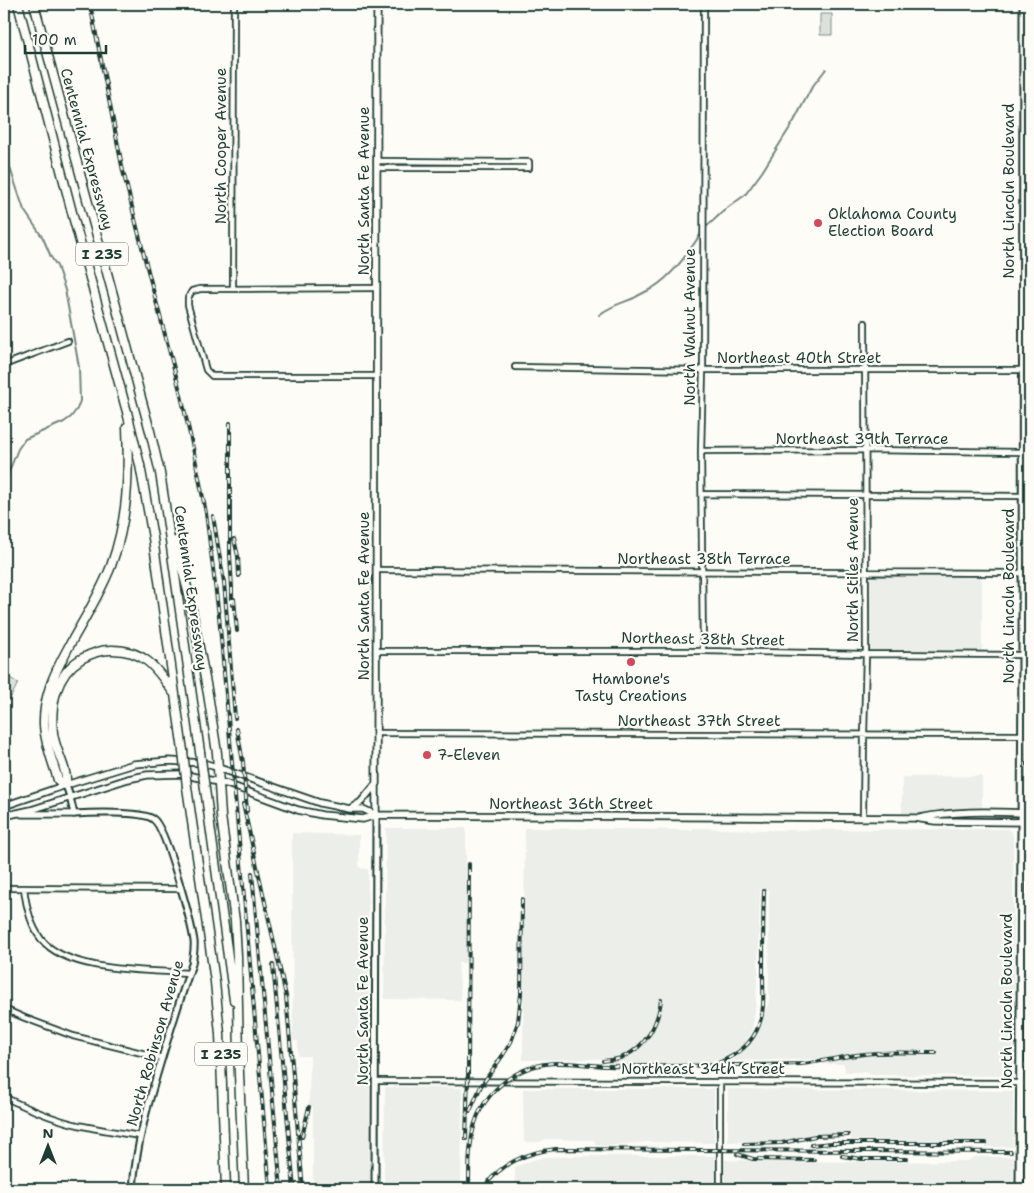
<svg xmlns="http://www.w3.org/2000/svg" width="1034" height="1193" font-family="'Shantell Sans',sans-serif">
	<rect width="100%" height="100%" fill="#fdfcf7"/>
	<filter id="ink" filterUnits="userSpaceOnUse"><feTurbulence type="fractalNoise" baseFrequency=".02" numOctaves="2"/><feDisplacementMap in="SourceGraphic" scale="10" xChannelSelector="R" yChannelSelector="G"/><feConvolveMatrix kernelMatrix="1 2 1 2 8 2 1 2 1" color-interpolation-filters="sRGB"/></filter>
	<g filter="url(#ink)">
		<!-- built -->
		<path fill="#eceee9" d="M866,575h116v77h-114z
			M982,776v34l-80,4v-37z
			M386,828h80v135h-8l3,37 -77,-1z
			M525,828l166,2 3,-2 67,2 246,-1 5,3 1,4 1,232h-9v8l-137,-1 1,-3h-24l-1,-8h-22l-1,-5 -88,2 19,-19 9,-17 8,-25v-110h-9l-2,83 -3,39 -4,22 -7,11 -8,8 -10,5 -24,6h-92l-2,-6 -8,1 -77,1z
			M292,833l67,2v33l9,1 2,320h-57v-82h-4l1,-51h-12v-15h-5z
			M385,1087l77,1 -1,101h-77z
			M523,1089h191v54l-68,-1 -39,4 -12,-1v-5l-49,-1 -7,3h-15z
			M728,1089l285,2v56h-27v-5l-135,-2v-6h-30v-1l-34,8 -59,1z
			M573,1156h143v4l152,2 99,-1 8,-4h38v32h-498v-22l21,-8 11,-2z"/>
		<!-- green -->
		<path fill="#dde0db" stroke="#7e8e88" d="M820,14h12v21h-12z
			M7,676l11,7 -9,18 -5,-3v-16z
			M1030,906v70l-4,-1 -1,-2 1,-65 1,-1z
			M1030,991v67h-1l-3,-3v-61l1,-2z
			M1027,1091h3v98h-5v-96z"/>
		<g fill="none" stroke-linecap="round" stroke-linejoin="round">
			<!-- stream -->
			<path stroke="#75877f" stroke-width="2" d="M4,150l20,60 19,28 8,19 6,9 8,24 14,77 1,34 -3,8 -6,8 -7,5 -39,17 -7,10 -14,35
				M705,228l22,-20 18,-13 17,-23 32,-51 18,-34 14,-18
				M599,315c11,-9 23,-12 35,-17 5,-3 11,-6 17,-9 22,-13 37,-36 51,-57"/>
			<defs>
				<path id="minor" d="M377,161l152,1v6h-152
					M377,288l-177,1 -8,2 -4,7v7l18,65 6,6h165
					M233,289l1,-285
					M4,365l64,-24
					M515,367l188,3h320
					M701,451l165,-1 157,2
					M702,494l321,2 7,-2
					M377,570l653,3
					M376,651h327l163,3 164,1
					M703,651l-2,-200 2,-81 1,-366
					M376,733l646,2
					M863,818l1,-83 2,-81 -1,-331
					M4,888l176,1
					M24,888c2,17 7,38 17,51 27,34 108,31 148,34
					M1021,900l9,1
					M1021,983h9
					M4,1009l21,9 48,18 89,22
					M1021,1065h9
					M376,1081l654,2
					M4,1097c25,12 52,24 79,29 19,4 38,7 57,10
					M720,1189v-107"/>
				<path id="tertiary" d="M66,785l4,12 4,17c15,-1 68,-3 79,5 13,8 38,103 41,122 1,8 -1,15 -2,23 -10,29 -19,58 -28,87 -14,46 -28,91 -31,138
					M375,1189l1,-374"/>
				<path id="secondary" d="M4,806l62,-21 68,-21 35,-3 34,2 10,3 107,37 30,6h13l13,6
					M351,808l10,-6 15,-18
					M22,814h52
					M376,815l1,-811
					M4,816l27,-6 97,-31 19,-4 35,-1 45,10 71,26 24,5 41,4 13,-4 539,3 20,3 95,1
					M920,818c36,-8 74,-6 110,-5"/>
				<path id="primary" d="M1020,1189l3,-534 1,-651"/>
				<path id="motorway" d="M18,4l56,216 53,192 13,53 13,73 30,213
					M34,4l116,427 10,42 5,32 35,247
					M127,427c2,49 1,92 -16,139 -11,29 -29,56 -44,84 -13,24 -24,47 -23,75 1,19 9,37 14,55l8,5c2,-17 -11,-34 -13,-52 -3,-28 3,-59 28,-74 9,-5 19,-9 29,-9 33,-1 46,17 63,42
					M175,541l14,54 19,99 9,59 4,63 14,105 2,35 2,100
					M187,787l28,195 5,52 6,155
					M205,789l29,211
					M238,1051l6,138"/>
			</defs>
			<!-- minor casing -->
			<use href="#minor" stroke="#1f3d34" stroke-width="8"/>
			<!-- tertiary casing -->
			<use href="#tertiary" stroke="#1f3d34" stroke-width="9"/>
			<!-- secondary casing -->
			<use href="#secondary" stroke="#1f3d34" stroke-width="9"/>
			<!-- primary casing -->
			<use href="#primary" stroke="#1f3d34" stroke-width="11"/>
			<!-- motorway casing -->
			<use href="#motorway" stroke="#1f3d34" stroke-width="11"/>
			<!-- minor -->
			<use href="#minor" stroke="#fdfcf7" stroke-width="4.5"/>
			<!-- tertiary -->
			<use href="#tertiary" stroke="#fdfcf7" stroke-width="5"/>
			<!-- secondary -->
			<use href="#secondary" stroke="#fdfcf7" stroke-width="5.5"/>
			<!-- primary -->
			<use href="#primary" stroke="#fdfcf7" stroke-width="7"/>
			<!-- motorway -->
			<use href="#motorway" stroke="#fdfcf7" stroke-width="8"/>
			<defs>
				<path id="rail" d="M90,4l33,167 25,100 32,120 13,57 13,65 13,103 51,573
					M230,423v132l2,33v17
					M213,516l11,66 11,136
					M234,539l4,17 1,20
					M234,599l3,32
					M237,729l6,33 4,49
					M243,804l43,192 17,193
					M252,873l29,316
					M273,965l21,224
					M603,1061c6,-1 14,-1 20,-4 23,-10 35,-33 38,-57
					M718,1063c18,-7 34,-19 41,-38 6,-15 4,-33 4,-49 0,-29 0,-57 1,-85
					M470,1111l11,-25 22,-31 8,-13 7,-20 3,-28 1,-95
					M302,1137l7,-30
					M466,1139l2,-64 1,-211
					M744,1144l38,-1 33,-7 33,-1
					M811,1145l21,-2h154
					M737,1154l16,5 61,1
					M842,1156l20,3h45
					M469,1189c0,-49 0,-87 47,-115 32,-18 59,-9 92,-8 39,1 79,0 118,-1 25,0 50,0 75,-1 22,-2 42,-8 63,-10 24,-3 49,-1 72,-1
					M483,1189c16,-25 44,-37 73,-40l455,3"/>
			</defs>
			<!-- rail casing -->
			<use href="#rail" stroke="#1f3d34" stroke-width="4"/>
			<!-- rail -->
			<use href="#rail" stroke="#fdfcf7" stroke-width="2" stroke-dasharray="5.5" stroke-linecap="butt"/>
			<defs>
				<path id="motorway-bridge" d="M183,751l4,36
					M200,752l5,37"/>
			</defs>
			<!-- motorway-bridge casing -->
			<use href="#motorway-bridge" stroke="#1f3d34" stroke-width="11" stroke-linecap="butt"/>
			<!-- motorway-bridge -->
			<use href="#motorway-bridge" stroke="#fdfcf7" stroke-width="8"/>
		</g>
	</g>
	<!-- markers -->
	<g fill="#d1495b" stroke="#fdfcf7" stroke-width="2">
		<circle cx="818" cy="223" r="5"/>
		<circle cx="631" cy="662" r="5"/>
		<circle cx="427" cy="755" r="5"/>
	</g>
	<g text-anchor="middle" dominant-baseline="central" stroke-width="4.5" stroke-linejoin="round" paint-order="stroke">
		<!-- shield labels -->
		<g fill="#fdfcf7" stroke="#62766e" stroke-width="1">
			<rect x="76" y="242.5" width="52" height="23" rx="4"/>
			<rect x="195" y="1042.5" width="52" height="23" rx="4"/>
		</g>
		<g font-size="14" font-weight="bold" fill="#1f3d34">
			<text x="102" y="254">I 235</text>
			<text x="221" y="1054">I 235</text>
		</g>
		<!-- street labels -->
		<g font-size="15" fill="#1f3d34" stroke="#fdfcf7">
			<text transform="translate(221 146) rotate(-90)">North Cooper Avenue</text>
			<text transform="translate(87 149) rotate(75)">Centennial Expressway</text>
			<text transform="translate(364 191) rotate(-90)">North Santa Fe Avenue</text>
			<text transform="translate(1009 191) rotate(-90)">North Lincoln Boulevard</text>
			<text transform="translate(690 327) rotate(-90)">North Walnut Avenue</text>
			<text x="799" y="358">Northeast 40th Street</text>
			<text x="862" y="439">Northeast 39th Terrace</text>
			<text x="704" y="559">Northeast 38th Terrace</text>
			<text transform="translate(853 570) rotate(-90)">North Stiles Avenue</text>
			<text transform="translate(191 588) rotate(82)">Centennial Expressway</text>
			<text transform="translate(364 596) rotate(-90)">North Santa Fe Avenue</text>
			<text transform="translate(1009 596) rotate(-90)">North Lincoln Boulevard</text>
			<text transform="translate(703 639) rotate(1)">Northeast 38th Street</text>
			<text x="699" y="721">Northeast 37th Street</text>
			<text x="571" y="804">Northeast 36th Street</text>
			<text transform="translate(363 1001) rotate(-90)">North Santa Fe Avenue</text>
			<text transform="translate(1007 1001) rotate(-90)">North Lincoln Boulevard</text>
			<text transform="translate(155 1043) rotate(-74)">North Robinson Avenue</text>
			<text x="703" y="1069">Northeast 34th Street</text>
		</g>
		<!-- poi labels -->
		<g font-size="15" fill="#1f3d34" stroke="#fdfcf7" text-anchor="start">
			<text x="828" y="214">Oklahoma County<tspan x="828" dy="17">Election Board</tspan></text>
			<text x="631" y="679" text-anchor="middle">Hambone's<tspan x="631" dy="17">Tasty Creations</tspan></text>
			<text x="437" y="755">7-Eleven</text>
		</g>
	</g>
	<!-- margin -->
	<rect width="1034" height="1193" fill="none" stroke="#fdfcf7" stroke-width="20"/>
	<rect x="10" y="10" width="1014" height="1173" fill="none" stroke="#1f3d34" stroke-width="2" filter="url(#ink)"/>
	<!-- north arrow -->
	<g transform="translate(48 1146)" stroke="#fdfcf7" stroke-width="4" paint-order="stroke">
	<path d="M0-4L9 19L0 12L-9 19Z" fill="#1f3d34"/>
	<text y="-8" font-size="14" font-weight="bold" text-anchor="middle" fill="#1f3d34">N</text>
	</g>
	<!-- scale -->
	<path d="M25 45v8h81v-8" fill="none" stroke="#1f3d34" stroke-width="2.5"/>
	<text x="32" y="45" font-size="15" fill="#1f3d34" stroke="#fdfcf7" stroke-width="4" paint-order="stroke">100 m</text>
</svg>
